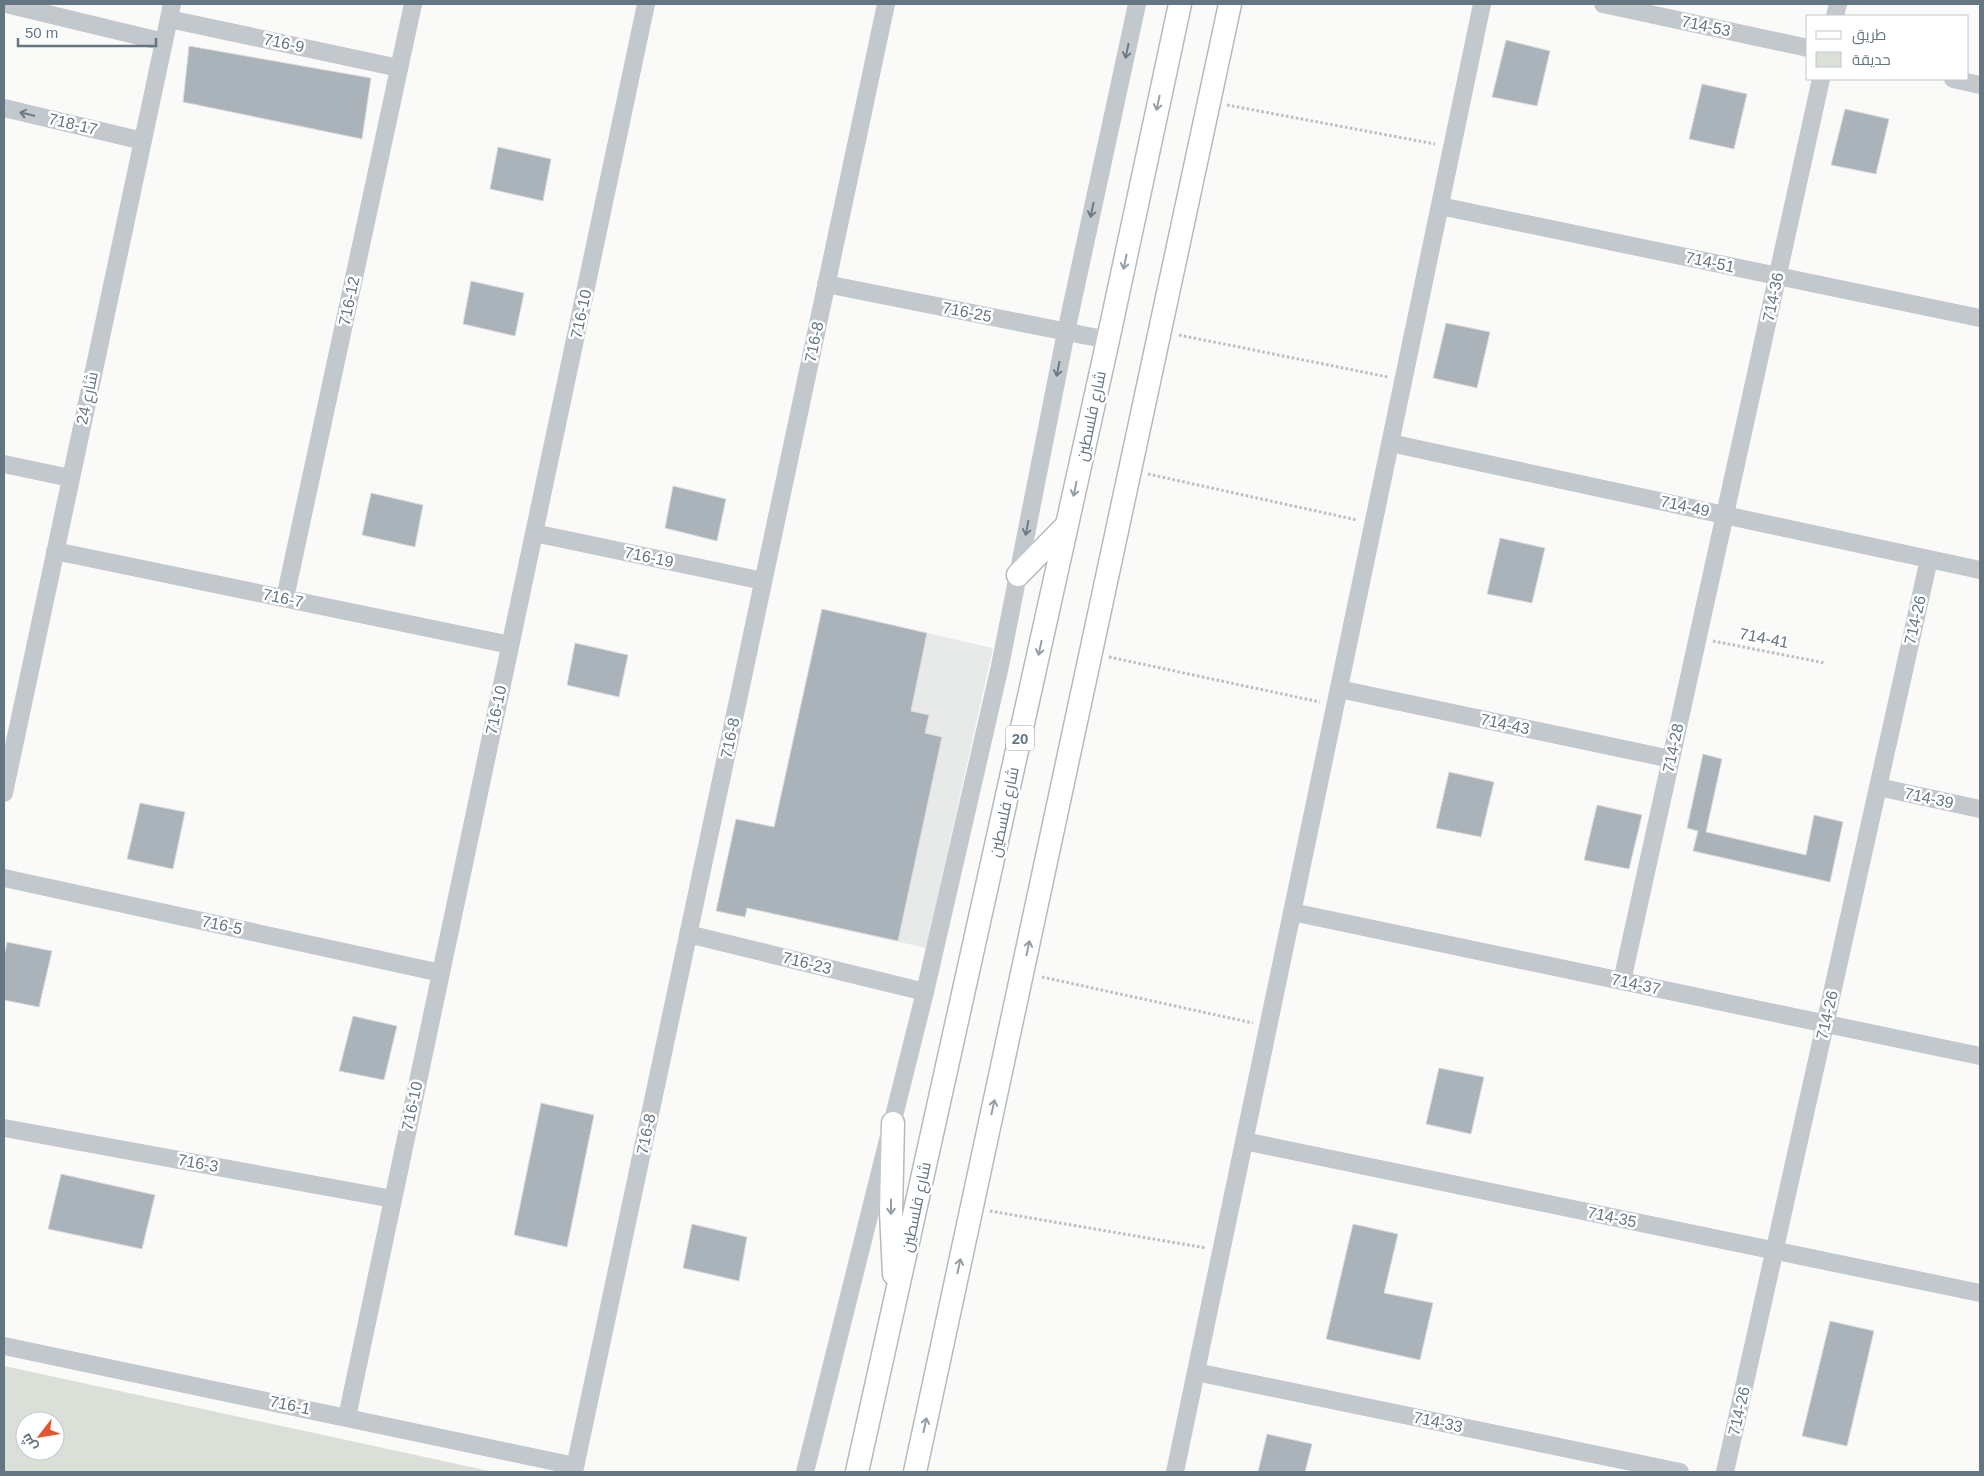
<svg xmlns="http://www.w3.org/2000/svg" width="1984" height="1476" font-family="Helvetica,Cairo,sans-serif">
	<rect width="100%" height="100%" fill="#fafaf8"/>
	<!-- built -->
	<path fill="#e8e9e9" d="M822,609l171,39 -67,300 -178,-40 -3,9 -29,-6 20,-92 39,8z"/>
	<!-- green -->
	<path fill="#dadfd7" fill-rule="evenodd" d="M4,1366l490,106h-490zM25,1421h30v30h-30z"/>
	<!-- building -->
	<path fill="#aab3b9" stroke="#dcdcda" d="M1506,40l44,11 -13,55 -45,-9z
		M189,46l182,32 -9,61 -179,-37z
		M1702,84l45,10 -13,55 -45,-10z
		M1845,109l44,10 -13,55 -45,-9z
		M498,147l53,12 -8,42 -53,-12z
		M471,281l53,12 -9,43 -52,-12z
		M1446,323l44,9 -13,56 -44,-10z
		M673,486l53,13 -9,42 -52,-13z
		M371,493l52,12 -8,42 -53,-12z
		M1500,538l45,10 -13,55 -45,-9z
		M822,609l105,24 -16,78 18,4 -4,18 17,4 -44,204 -151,-33 -2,9 -29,-6 20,-92 38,8z
		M575,643l53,12 -9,42 -52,-12z
		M1703,754l19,5 -16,73 100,23 8,-40 29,7 -13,60 -137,-31 5,-20 -11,-3z
		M1449,772l45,10 -13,55 -45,-9z
		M140,803l45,9 -12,57 -46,-10z
		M1597,805l45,10 -13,54 -45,-9z
		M7,942l45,9 -13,56 -35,-7v-43z
		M353,1016l44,10 -13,54 -45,-9z
		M1439,1068l45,9 -13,57 -45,-10z
		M541,1103l53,12 -27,132 -53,-12z
		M61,1174l94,21 -13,54 -94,-20z
		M692,1224l55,13 -8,44 -56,-13z
		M1353,1224l45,10 -14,59 49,10 -13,57 -94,-21z
		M1830,1321l44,10 -27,115 -45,-10z
		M1267,1434l45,10 -7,28h-47z"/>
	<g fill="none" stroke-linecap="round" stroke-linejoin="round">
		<defs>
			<path id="major" d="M1018,575l49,-50
				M893,1123l-2,89 3,62
				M857,1472l251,-1132 72,-336
				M915,1472l315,-1468"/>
		</defs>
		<!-- major casing -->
		<use href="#major" stroke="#b5babe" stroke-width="25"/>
		<!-- path -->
		<path stroke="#bbbfc2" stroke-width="3" stroke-dasharray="2.5 2.5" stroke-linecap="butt" d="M1227,105l208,39
			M1179,335l209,42
			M1148,474l209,46
			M1713,641l112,22
			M1109,657l211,45
			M1042,977l211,46
			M990,1211l216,37"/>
		<!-- minor -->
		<path stroke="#c3c8cc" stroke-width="18" d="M6,4l158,38
			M1603,4l205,44
			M1835,16l3,-12
			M169,19l230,49
			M1953,79l27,6
			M4,108l139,33
			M1440,206l540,112
			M826,284l282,56
			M1390,443l590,127
			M4,464l66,14
			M534,533l229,48
			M55,551l455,94
			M285,598l128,-594
			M1339,689l332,70
			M1878,787l102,22
			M4,793l168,-789
			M4,878l437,95
			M1292,912l688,144
			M688,934l237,58
			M1622,981l199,-902
			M4,1128l389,71
			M1244,1141l736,152
			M4,1346l571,120
			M1196,1372l484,100
			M347,1417l299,-1413
			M574,1472l312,-1468
			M805,1472l120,-480 75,-326 66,-334 71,-328
			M1175,1472l307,-1468
			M1725,1472l204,-913"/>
		<!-- major -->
		<use href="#major" stroke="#fff" stroke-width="22"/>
	</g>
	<!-- one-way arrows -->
	<defs><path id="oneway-shaft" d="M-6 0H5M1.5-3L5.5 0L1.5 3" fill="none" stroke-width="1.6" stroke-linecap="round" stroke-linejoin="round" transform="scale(1.25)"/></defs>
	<g stroke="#6a7a87">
		<use href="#oneway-shaft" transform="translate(1127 51) rotate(102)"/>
		<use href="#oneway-shaft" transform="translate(27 114) rotate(-167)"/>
		<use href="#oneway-shaft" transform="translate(1092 210) rotate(102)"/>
		<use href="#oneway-shaft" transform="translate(1058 369) rotate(101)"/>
		<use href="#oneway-shaft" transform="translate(1027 528) rotate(101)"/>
	</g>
	<g stroke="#939fa8">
		<use href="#oneway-shaft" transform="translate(1158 103) rotate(102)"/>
		<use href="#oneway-shaft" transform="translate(1125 262) rotate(102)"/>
		<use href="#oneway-shaft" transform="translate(1075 489) rotate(102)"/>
		<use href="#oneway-shaft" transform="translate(1040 648) rotate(102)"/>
		<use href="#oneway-shaft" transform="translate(1028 948) rotate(-78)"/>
		<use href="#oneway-shaft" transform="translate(993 1107) rotate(-78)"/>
		<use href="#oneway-shaft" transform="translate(891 1207) rotate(90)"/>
		<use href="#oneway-shaft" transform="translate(959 1266) rotate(-78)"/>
		<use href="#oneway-shaft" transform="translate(925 1425) rotate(-78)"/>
	</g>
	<g text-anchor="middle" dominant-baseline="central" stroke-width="5" stroke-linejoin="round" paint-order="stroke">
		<!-- shield labels -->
		<rect fill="#fff" stroke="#939fa8" stroke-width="1" x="1006" y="725.5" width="28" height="25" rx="4"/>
		<g font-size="15" font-weight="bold" fill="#657683">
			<text x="1020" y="738">20</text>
		</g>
		<!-- street labels -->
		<g font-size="16" fill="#657683" stroke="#fff">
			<text transform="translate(1706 26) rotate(12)">714-53</text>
			<text transform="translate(284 43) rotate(12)">716-9</text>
			<text transform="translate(73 124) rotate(13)">718-17</text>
			<text transform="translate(1710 262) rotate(12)">714-51</text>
			<text transform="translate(1773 297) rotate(-78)">714-36</text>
			<text transform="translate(349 301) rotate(-78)">716-12</text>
			<text transform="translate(967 312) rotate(11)">716-25</text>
			<text transform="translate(581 314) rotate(-78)">716-10</text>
			<text transform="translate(814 342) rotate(-78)">716-8</text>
			<text transform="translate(87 398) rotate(-78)">شارع 24</text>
			<text transform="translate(1091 416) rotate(-78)">شارع فلسطين</text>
			<text transform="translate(1685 506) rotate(12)">714-49</text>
			<text transform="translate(649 557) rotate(12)">716-19</text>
			<text transform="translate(283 598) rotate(12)">716-7</text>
			<text transform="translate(1915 620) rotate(-77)">714-26</text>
			<text transform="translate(1764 638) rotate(11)">714-41</text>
			<text transform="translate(496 710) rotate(-78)">716-10</text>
			<text transform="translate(1505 724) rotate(12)">714-43</text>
			<text transform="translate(730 738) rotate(-78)">716-8</text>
			<text transform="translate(1673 748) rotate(-78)">714-28</text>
			<text transform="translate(1929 798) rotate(12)">714-39</text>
			<text transform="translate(1004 812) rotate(-78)">شارع فلسطين</text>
			<text transform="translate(222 925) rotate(12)">716-5</text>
			<text transform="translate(807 963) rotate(14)">716-23</text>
			<text transform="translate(1636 984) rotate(12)">714-37</text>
			<text transform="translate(1827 1015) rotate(-77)">714-26</text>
			<text transform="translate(412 1106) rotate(-78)">716-10</text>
			<text transform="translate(646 1134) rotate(-78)">716-8</text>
			<text transform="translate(198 1163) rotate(10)">716-3</text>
			<text transform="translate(916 1207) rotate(-78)">شارع فلسطين</text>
			<text transform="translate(1612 1217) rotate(12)">714-35</text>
			<text transform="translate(290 1405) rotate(12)">716-1</text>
			<text transform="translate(1739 1411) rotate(-77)">714-26</text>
			<text transform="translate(1438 1422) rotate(12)">714-33</text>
		</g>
	</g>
	<!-- border -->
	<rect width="1984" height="1476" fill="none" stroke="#657683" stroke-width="10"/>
	<!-- legend -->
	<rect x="1806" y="15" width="162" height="65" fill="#ffffff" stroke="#c1c8cd"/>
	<rect x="1816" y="31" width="25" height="8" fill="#ffffff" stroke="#c1c8cd"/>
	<text x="1852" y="40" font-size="15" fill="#657683">طريق</text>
	<rect x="1816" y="52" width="25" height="15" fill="#dadfd7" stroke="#c1c8cd"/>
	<text x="1852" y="65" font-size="15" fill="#657683">حديقة</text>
	<!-- north arrow -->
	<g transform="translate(40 1436) rotate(239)"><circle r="24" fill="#ffffff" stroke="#c1c8cd"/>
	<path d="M0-4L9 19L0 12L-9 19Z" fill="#e4572e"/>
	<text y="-8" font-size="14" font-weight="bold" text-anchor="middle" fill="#657683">ش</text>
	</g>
	<!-- scale -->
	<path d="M18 38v8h138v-8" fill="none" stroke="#657683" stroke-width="2.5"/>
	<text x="25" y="38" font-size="15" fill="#657683" stroke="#ffffff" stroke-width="4" paint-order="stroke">50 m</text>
</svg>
